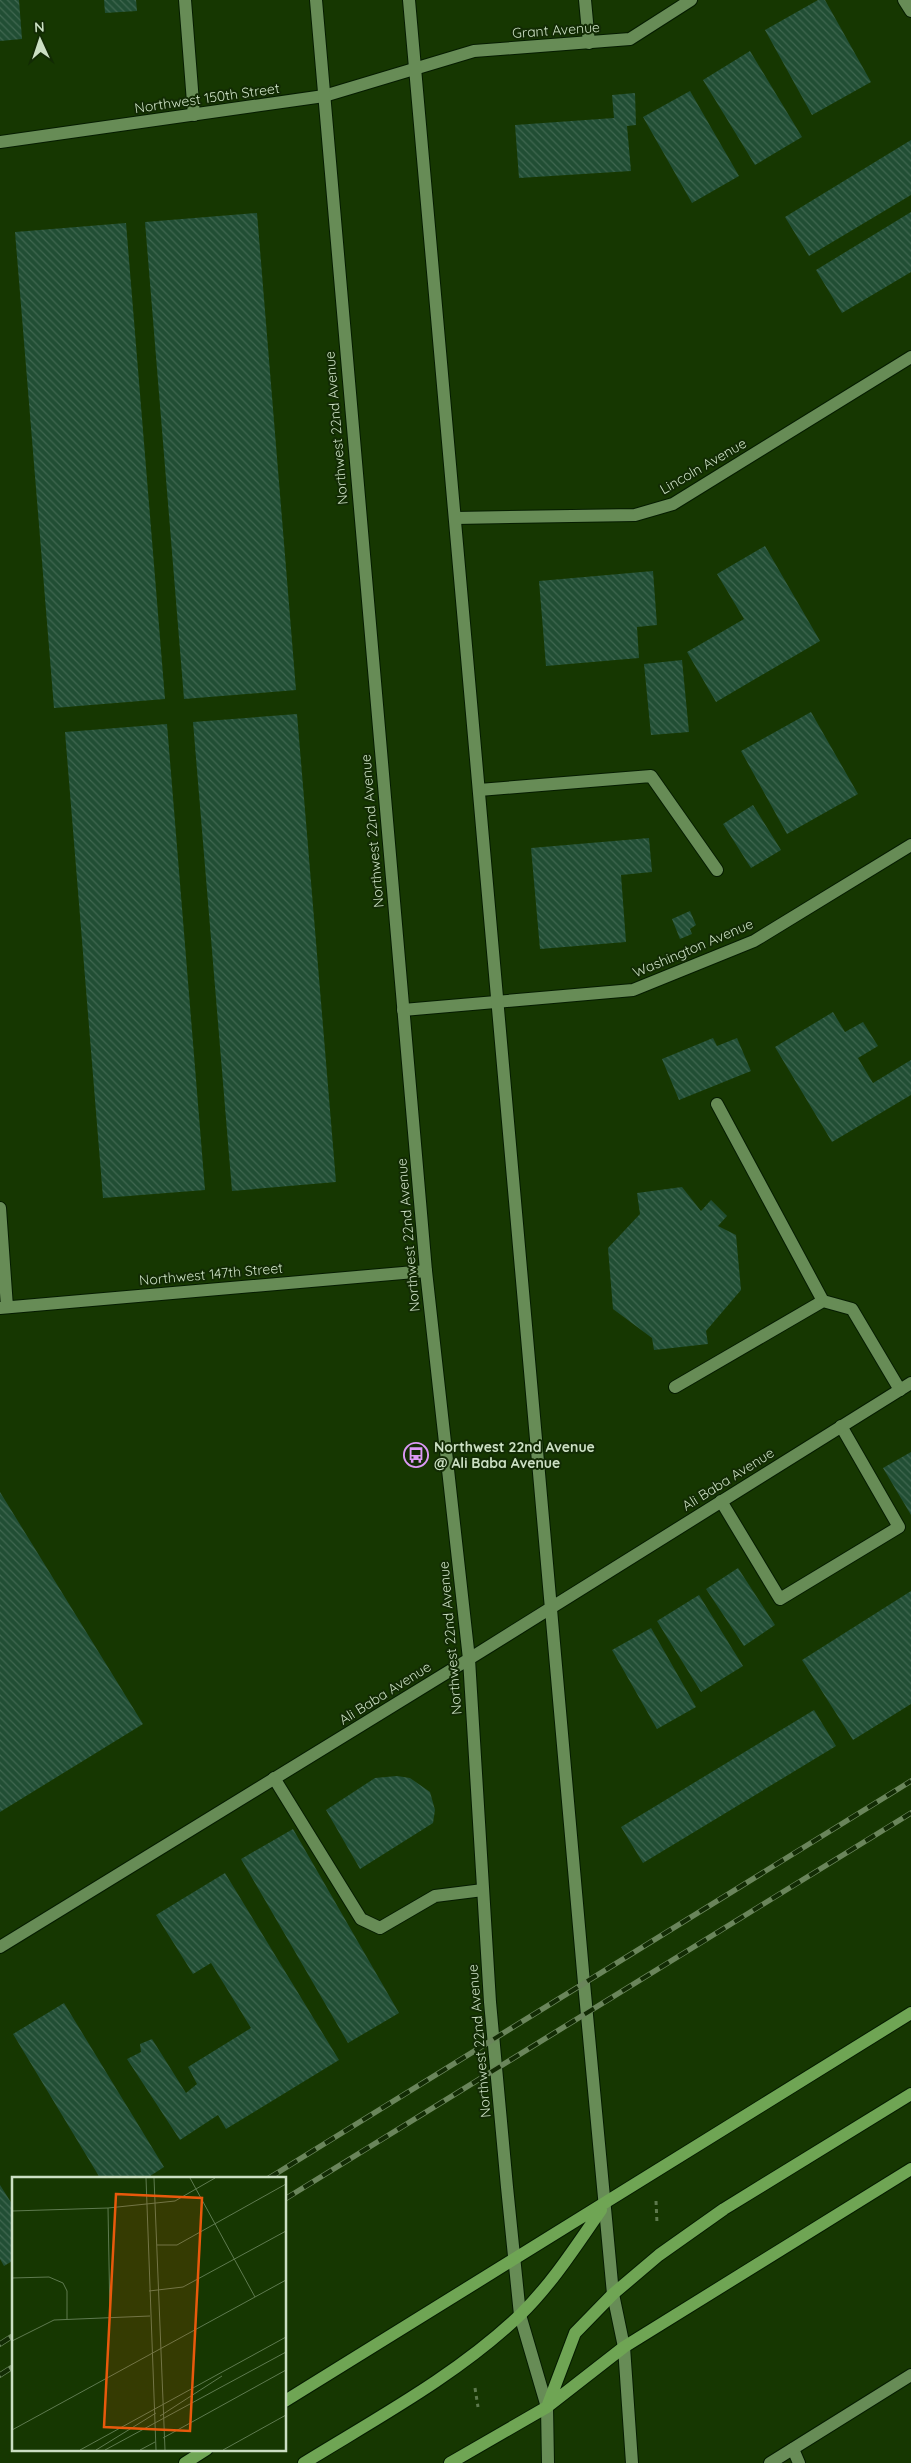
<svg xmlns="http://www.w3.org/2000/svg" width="911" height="2463" font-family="Quicksand,sans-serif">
	<defs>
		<pattern id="building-back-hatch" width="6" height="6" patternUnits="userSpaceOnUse" patternTransform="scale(1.25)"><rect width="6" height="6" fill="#214e34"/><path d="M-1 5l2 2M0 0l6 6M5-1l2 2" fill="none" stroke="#406750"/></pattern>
	</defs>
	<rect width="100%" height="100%" fill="#163701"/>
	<!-- building -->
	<path fill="url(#building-back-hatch)" d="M0,0h19l3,39 -22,2z
		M104,0h32l1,11 -32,2z
		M818,0h7l46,82 -59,33 -47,-85z
		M750,51l52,86 -47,28 -52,-85z
		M690,91l49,85 -47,27 -49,-86z
		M635,93l1,32 -9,1 4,45 -112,7 -4,-53 99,-7 -2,-23z
		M911,140v55l-102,61 -24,-39z
		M911,212v60l-69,41 -26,-43z
		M257,213l39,477 -112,9 -39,-477z
		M126,223l39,476 -111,9 -39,-476z
		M765,546l55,95 -104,61 -29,-50 57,-33 -27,-45z
		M653,571l4,54 -20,2 2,31 -93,8 -7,-85z
		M682,660l7,72 -38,3 -7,-71z
		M811,712l47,82 -71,40 -46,-83z
		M297,714l39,468 -104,9 -39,-469z
		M167,724l38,466 -102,8 -38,-466z
		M753,805l28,45 -30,18 -28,-44z
		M649,838l3,34 -31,3 5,67 -86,7 -9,-101z
		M690,911l6,14 -6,4 2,5 -12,5 -8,-20z
		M833,1012l12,20 18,-10 15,24 -20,12 15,25 38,-23v35l-79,47 -57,-95z
		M713,1038l4,8 20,-8 14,33 -72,29 -17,-41z
		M682,1187l19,24 10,-11 16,16 -9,10 18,9 5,55 -35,41 2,13 -54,6 -2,-12 -39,-29 -5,-61 32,-34 -3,-21z
		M911,1452v63l-28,-47z
		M0,1492l143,232 -143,88z
		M738,1568l37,57 -31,21 -38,-57z
		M911,1591v113l-58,36 -51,-80z
		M699,1595l44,71 -42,26 -44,-71z
		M651,1628l45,79 -39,22 -45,-79z
		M814,1710l22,36 -193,117 -22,-36z
		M397,1776l13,2 20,14 5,18 -2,13 -73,46 -34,-59 49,-32z
		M293,1829l106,184 -51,30 -107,-184z
		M225,1873l114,187 -113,69 -8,-14 -38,25 -53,-81 14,-7 -1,-8 12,-5 34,54 11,-9 -9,-17 63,-39 -40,-65 -18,11 -37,-59z
		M64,2003l100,164 -17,11h-47l-87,-144z
		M0,2185l14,22v53l-10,6 -4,-7z"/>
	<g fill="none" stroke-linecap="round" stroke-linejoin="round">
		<defs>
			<path id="lane" d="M185,0l9,115
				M585,0l4,43
				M479,790l172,-14 66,94
				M823,1301l29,8 48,81
				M675,1387l148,-86 -106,-197
				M721,1501l59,98 119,-72 -58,-101
				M274,1778l87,141 19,9 55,-32 48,-6
				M793,2449l6,14"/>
			<path id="street" d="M904,0l7,11
				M0,142l324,-46 150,-45 156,-12 61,-39
				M455,518l180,-3 38,-11 238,-147
				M403,1010l230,-20 121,-49 157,-96
				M0,1208l7,99
				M0,1308l426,-37
				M770,2463l141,-88"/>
			<path id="secondary" d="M316,0l110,1271 43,388 21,343 17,185 13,128 27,92 1,56
				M409,0l175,1983 29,311 11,53 8,116
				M0,1947l469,-288 442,-276"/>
			<path id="primary" d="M285,2401l626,-388
				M547,2407l28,-74 38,-39 46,-39 65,-46 187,-115
				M185,2463l22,-14
				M304,2463c73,-45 153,-88 216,-148 31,-30 56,-69 81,-105
				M450,2463l97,-56 77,-60 287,-178"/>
		</defs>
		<!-- lane casing -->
		<use href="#lane" stroke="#051c00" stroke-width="14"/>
		<!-- street casing -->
		<use href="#street" stroke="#051c00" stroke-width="14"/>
		<!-- secondary casing -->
		<use href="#secondary" stroke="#051c00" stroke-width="14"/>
		<!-- primary casing -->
		<use href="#primary" stroke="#051c00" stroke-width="14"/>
		<!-- path -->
		<path stroke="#5d794d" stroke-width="3" stroke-dasharray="4 4" stroke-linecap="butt" d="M656,2201l1,22
			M475,2388l3,19"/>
		<!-- lane -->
		<use href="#lane" stroke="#678c56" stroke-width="12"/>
		<!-- street -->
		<use href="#street" stroke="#678c56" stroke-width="12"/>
		<!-- secondary -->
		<use href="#secondary" stroke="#678c56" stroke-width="12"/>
		<!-- primary -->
		<use href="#primary" stroke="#6fa554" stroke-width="12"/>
		<defs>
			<path id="rail" d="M269,2178l642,-397
				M285,2199l626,-386
				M0,2344l14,-9
				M0,2375l14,-9"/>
		</defs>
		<!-- rail casing -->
		<use href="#rail" stroke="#6a855b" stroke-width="5.5"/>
		<!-- rail -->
		<use href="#rail" stroke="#122b04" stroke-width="4" stroke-dasharray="11" stroke-linecap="butt"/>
	</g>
	<!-- icons -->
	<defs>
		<symbol id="bus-ring" viewBox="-11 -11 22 22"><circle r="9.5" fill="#122b04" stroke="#db99f5" stroke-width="1.5"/><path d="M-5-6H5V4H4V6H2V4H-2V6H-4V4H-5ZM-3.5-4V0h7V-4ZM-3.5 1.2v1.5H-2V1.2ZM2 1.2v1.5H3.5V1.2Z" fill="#db99f5"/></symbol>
	</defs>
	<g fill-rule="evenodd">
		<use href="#bus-ring" x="402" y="1441" width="28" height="28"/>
	</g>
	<g text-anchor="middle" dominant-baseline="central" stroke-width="4" stroke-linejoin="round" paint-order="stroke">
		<!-- street labels -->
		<g font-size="14" fill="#cbdfc3" stroke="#122b04">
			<text transform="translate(556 30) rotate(-4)">Grant Avenue</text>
			<text transform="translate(207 98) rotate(-8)">Northwest 150th Street</text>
			<text transform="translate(336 428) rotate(-95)">Northwest 22nd Avenue</text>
			<text transform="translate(703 466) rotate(-30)">Lincoln Avenue</text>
			<text transform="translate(372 831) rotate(-95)">Northwest 22nd Avenue</text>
			<text transform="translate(693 948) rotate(-23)">Washington Avenue</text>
			<text transform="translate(408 1235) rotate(-95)">Northwest 22nd Avenue</text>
			<text transform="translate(211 1274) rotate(-5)">Northwest 147th Street</text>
			<text transform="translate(728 1479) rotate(-32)">Ali Baba Avenue</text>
			<text transform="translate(450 1638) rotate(-95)">Northwest 22nd Avenue</text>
			<text transform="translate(385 1693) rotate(-32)">Ali Baba Avenue</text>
			<text transform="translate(479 2041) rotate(-95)">Northwest 22nd Avenue</text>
		</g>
		<!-- poi labels -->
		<g font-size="14" font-weight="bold" fill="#cbdfc3" stroke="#122b04" text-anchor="start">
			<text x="434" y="1447">Northwest 22nd Avenue<tspan x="434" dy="16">@ Ali Baba Avenue</tspan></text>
		</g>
	</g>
	<!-- overview -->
	<g transform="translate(12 2177)">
		<rect width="274" height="274" fill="#163701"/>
		<path fill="none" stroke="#5e7a4f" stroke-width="1" d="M134,1l10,272M142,1l11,272M178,1l65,119M96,31l2,110M0,34l96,-3 67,-7 40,-23M145,68h20l109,-61M0,101l37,-1 14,6 4,8v28M137,114l34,-4 103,-56M0,164l42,-21 96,-4M148,239l62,-40M0,253l274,-150M151,261l123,-68M68,273l206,-113M84,273l60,-37M93,273l181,-98M128,273l15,-8M211,273l63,-35"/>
		<path fill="#e8590c" fill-opacity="0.15" stroke="#e8590c" stroke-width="2.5" d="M104,17l86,4 -12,233 -86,-4z"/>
		<rect width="274" height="274" fill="none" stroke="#cbdfc3" stroke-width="2.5"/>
	</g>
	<!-- north arrow -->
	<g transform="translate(40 40) rotate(357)" stroke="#122b04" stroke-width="4" paint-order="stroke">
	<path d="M0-4L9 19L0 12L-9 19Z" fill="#cbdfc3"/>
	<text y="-8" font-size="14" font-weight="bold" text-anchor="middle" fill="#cbdfc3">N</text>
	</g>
</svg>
